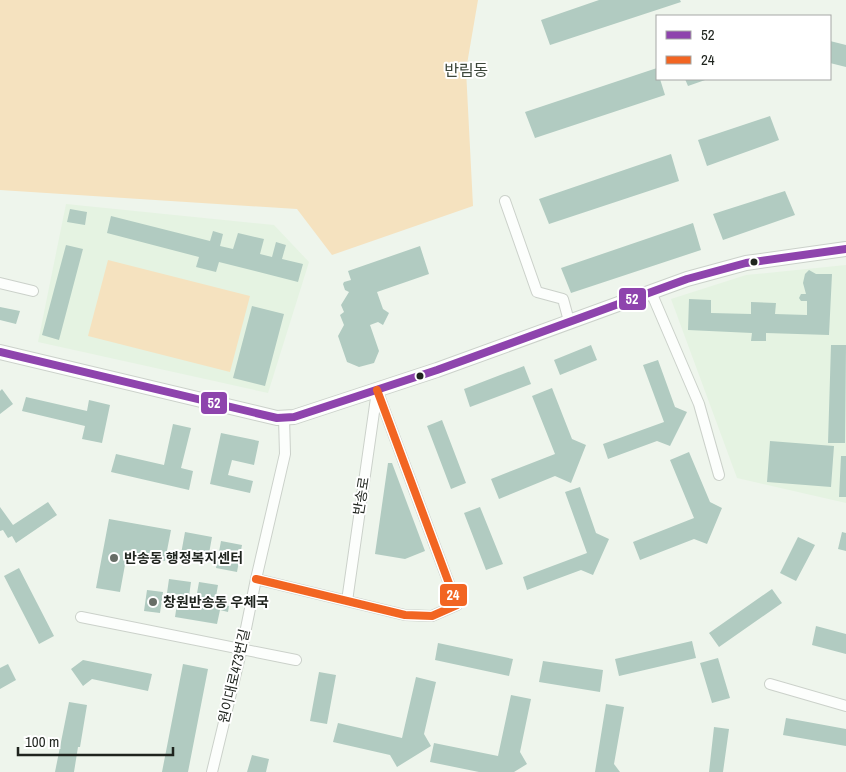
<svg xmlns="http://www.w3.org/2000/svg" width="846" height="772" font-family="'Archivo Narrow','Noto Sans KR',sans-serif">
	<rect width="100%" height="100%" fill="#eef5ec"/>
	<!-- built -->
	<path fill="#e5f3e2" d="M66,204l208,21 35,37 -41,131 -230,-51z
		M846,265v238l-109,-25 -66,-179 75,-24z"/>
	<!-- green -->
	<path fill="#f5e2bf" d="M0,0h478l-12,70 7,136 -141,49 -35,-46 -297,-19z
		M108,260l142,36 -20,76 -142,-36z"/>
	<!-- building -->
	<path fill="#b1cbc1" d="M599,0h81l1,2 -131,43 -9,-25z
		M830,41l16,4v22l-16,-4z
		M657,68v11h3l5,16 -130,43 -10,-26z
		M685,79h23l-20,7z
		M770,116l9,24 -72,26 -9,-26z
		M671,154l8,27 -130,43 -10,-25z
		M785,191l10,24 -72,25 -10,-26z
		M70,209l17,3 -2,13 -18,-3z
		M111,216l99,25 3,-10 10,3 -3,12 13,3 5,-16 26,6 -4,15 12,3 4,-15 10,3 -4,14 21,5 -5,18 -79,-20 -3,10 -20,-5 3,-10 -92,-24z
		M693,223l8,27 -130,43 -10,-25z
		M66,245l17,4 -24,91 -17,-5z
		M420,246l9,28 -52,18 6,17 6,4 -6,12 -5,-3 -8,3 9,26 -5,12 -15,4 -12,-5 -9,-26 6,-11 -4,-10 4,-3 -3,-7 8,-13 -4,-2 -2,-6 1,-2 7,-2 -3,-9z
		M809,270l7,4h16l-3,61 -63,-2v8h-15l1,-8 -64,-3 1,-31 22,1v13l40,1v-12l25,1 -1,11 32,1v-14h-6l-2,-3 2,-4h5l-3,-11 2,-9z
		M252,306l32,8 -19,72 -32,-8z
		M0,307l20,4 -4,13 -16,-4z
		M591,345l6,15 -37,15 -6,-15z
		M831,345h15l-1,98h-17z
		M658,360l17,47 12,5 -17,34 -13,-5 -49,18 -5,-15 61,-22 -21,-57z
		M524,366l7,18 -61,23 -6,-18z
		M552,388l20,51 14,6 -15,38 -16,-7 -56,23 -8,-20 64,-25 -23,-58z
		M2,389l11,15 -13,10v-23z
		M26,397l61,14 2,-11 21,5 -8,38 -20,-4 3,-13 -63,-15z
		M442,420l24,63 -15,6 -24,-63z
		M173,424l18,4 -10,40 12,3 -4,19 -78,-18 5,-18 48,11z
		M221,433l38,8 -5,24 -22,-5 -4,15 25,6 -3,12 -40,-9z
		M770,441l64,5 -3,41 -64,-5z
		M689,452l21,50 12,6 -15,36 -13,-5 -54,21 -7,-18 61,-24 -24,-58z
		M841,456h5v41h-7z
		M388,463h4l33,88 -20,8 -30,-5z
		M580,487l16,46 13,6 -16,36 -12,-5 -54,20 -4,-13 64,-24 -22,-61z
		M48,502l9,13 -41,28 -4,-7 -4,2 -5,-8 -3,1v-24l13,18z
		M480,507l23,57 -17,6 -22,-57z
		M109,519l62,11 -6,31 -38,-7 -7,38 -24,-4z
		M185,532l27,5 -4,22 -27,-5z
		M842,532l4,1v18l-8,-2z
		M798,537l17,8 -19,36 -16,-8z
		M221,541l21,4 -5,27 -21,-4z
		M19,568l35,68 -15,8 -35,-68z
		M169,579l22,3 -2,14 -22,-3z
		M199,582l19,3 -3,17 -19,-3z
		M772,589l10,14 -63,44 -10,-14z
		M147,590l16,2 -3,21 -16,-2z
		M187,599l42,7 -1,6 -8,-2 -3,14 -42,-7 2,-13 9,2z
		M816,626l30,8v20l-34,-9z
		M692,641l4,17 -77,18 -4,-17z
		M438,643l75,16 -4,17 -74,-16z
		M718,658l12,40 -18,5 -12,-40z
		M83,660l69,14 -4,17 -56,-12 -9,7 -12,-17z
		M543,661l60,9 -3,22 -61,-10z
		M8,664l8,16 -16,9v-21z
		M183,664l25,5 -20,103h-26z
		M319,672l17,3 -9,49 -17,-3z
		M416,677l20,5 -12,52 7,12 -34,21 -7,-12 -57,-13 5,-19 64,15z
		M511,695l20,4 -11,53 7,12 -13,8h-35l-49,-10 4,-19 64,13z
		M69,702l18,3 -7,42h-2l-4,25h-19z
		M606,704l18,3 -10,57 6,8h-25z
		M786,718l60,11v17l-63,-11z
		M714,727l15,2 -6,43h-14z
		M252,755l17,4 -3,13h-19z"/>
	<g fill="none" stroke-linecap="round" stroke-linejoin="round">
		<defs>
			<path id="street" d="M505,201l32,91 26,7 6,22
				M0,283l33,8
				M651,292l48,112 20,71
				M256,579l149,36 27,1 25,-11 -80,-215
				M347,601l30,-210
				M81,617l215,43
				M770,684l76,22
				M212,772l30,-124 14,-69 29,-125 -1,-37"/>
			<path id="secondary" d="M0,352l277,66 17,-1 143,-47 250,-91 59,-16 100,-14"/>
		</defs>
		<!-- street casing -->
		<use href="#street" stroke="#cbd1ca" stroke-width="12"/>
		<!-- secondary casing -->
		<use href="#secondary" stroke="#cbd1ca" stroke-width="16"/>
		<!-- street -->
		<use href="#street" stroke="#fcfefc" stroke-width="10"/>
		<!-- secondary -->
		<use href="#secondary" stroke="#fcfefc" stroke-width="14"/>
		<defs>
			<path id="bus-1" d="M0,352l277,66 17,-1 143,-47 250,-91 59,-16 100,-14"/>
			<path id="bus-2" d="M256,579l149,36 27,1 25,-11 -80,-215"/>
		</defs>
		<!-- bus-1 casing -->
		<use href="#bus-1" stroke="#fff" stroke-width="11"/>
		<!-- bus-2 casing -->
		<use href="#bus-2" stroke="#fff" stroke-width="11"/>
		<!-- bus-1 -->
		<use href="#bus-1" stroke="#8e44ad" stroke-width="8"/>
		<!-- bus-2 -->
		<use href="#bus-2" stroke="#f26522" stroke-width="8"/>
	</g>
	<!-- markers -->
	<g fill="#1f241e" stroke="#fff" stroke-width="2">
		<circle cx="754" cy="262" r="4.5"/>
		<circle cx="420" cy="376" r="4.5"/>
	</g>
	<g fill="#676d66" stroke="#fff" stroke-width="2">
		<circle cx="114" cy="558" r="5"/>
		<circle cx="153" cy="602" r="5"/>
	</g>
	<g text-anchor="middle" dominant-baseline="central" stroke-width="4" stroke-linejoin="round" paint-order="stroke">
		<!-- street labels -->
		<g font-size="14" fill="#1f241e" stroke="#fff">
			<text transform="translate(361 496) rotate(-81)">반송로</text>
			<text transform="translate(234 676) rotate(-77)">원이대로473번길</text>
		</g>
		<!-- poi labels -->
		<g font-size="14" font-weight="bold" fill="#1f241e" stroke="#fff" text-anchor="start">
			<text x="124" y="558">반송동 행정복지센터</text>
			<text x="163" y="602">창원반송동 우체국</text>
		</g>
		<!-- quarter labels -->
		<g font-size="16" fill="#3c473a" stroke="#fff">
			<text x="466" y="70">반림동</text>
		</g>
	</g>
	<g stroke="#fff" stroke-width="2">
		<rect x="618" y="287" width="29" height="24" rx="5" fill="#8e44ad"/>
		<rect x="200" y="391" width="28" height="24" rx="5" fill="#8e44ad"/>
		<rect x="439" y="583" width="29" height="24" rx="5" fill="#f26522"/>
	</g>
	<g font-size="14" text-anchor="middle" font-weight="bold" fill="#fff">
		<text x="632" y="304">52</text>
		<text x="214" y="408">52</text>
		<text x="453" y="600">24</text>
	</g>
	<!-- legend -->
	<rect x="656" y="15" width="175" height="65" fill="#ffffff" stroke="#a5a7a5"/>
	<rect x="666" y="31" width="25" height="8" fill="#8e44ad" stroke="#a5a7a5"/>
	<text x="701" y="40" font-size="15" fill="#1f241e">52</text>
	<rect x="666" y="56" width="25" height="8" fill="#f26522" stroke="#a5a7a5"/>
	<text x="701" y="65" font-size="15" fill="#1f241e">24</text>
	<!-- scale -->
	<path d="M18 747v8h155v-8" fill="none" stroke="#1f241e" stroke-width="2.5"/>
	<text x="25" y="747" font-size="15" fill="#1f241e" stroke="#ffffff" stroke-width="4" paint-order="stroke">100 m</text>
</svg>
